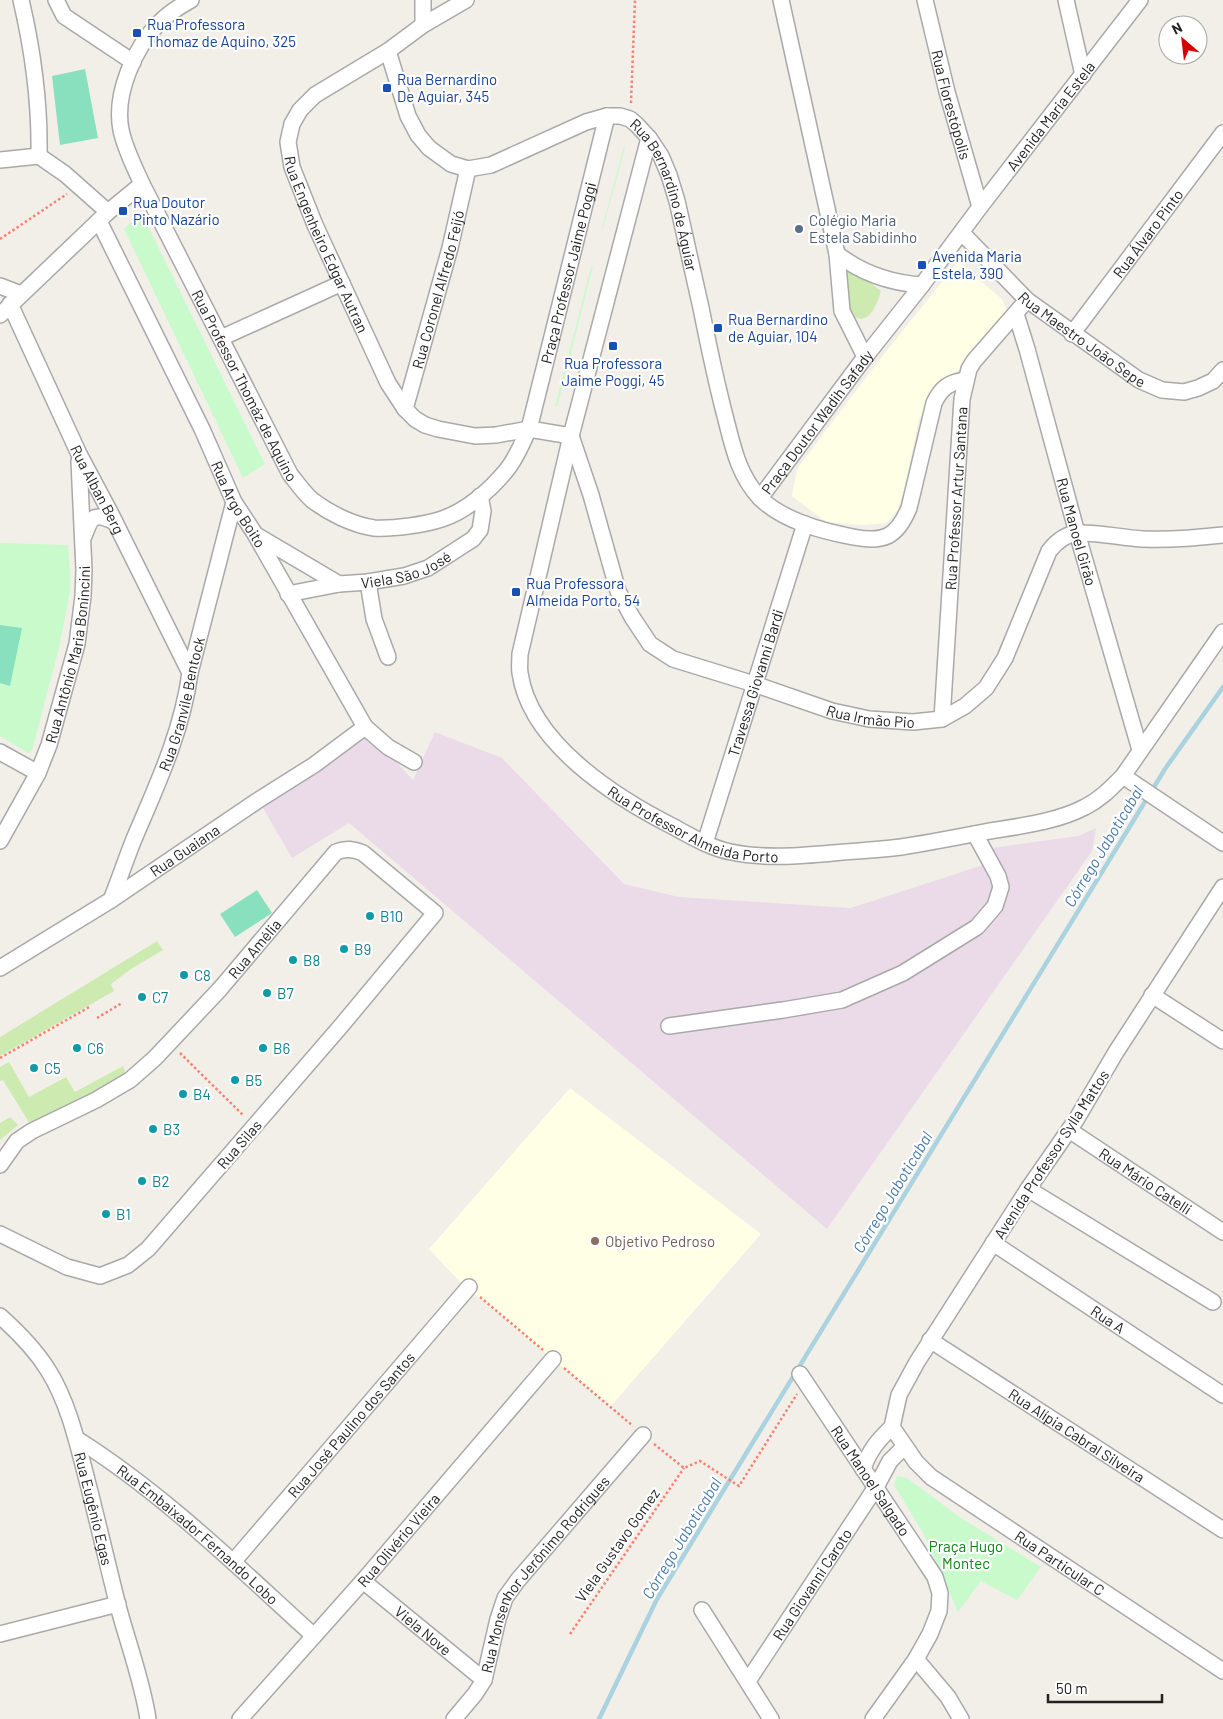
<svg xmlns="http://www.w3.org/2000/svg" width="1223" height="1719" font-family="Barlow,sans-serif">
	<rect width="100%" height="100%" fill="#f2efe9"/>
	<!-- industrial -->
	<path fill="#ebdbe8" d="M365,729l48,51 22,-48 67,26 122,126 55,13 172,11 135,-44 -2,-15 94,-13 18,-8 -4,23 -265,378 -478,-406 -57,35 -32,-55z"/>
	<!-- education -->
	<path fill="#ffffe5" d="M958,262l44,37 6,16 -44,52 -20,11 -25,41 -14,67 -7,24 -12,13 -23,2 -37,-3 -34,-26 5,-27 83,-110z
		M570,1088l191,146 -151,173 -151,-126 -30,-32z"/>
	<!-- grass -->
	<path fill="#cdebb0" d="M848,272l21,10 12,9c-5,17 -14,39 -34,21l-3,-19z
		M157,941l6,9 -32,19 -20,15 3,7 -114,65v-19z
		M9,1062l20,35 37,-20 9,15 48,-26 5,14 -95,49 -30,-49 -3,1v-14z
		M10,1117l8,8 -18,15v-17z"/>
	<!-- park -->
	<path fill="#c8facc" d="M624,147l1,1 -23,83 1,-7z
		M138,215h4l4,7 119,242 -22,14 -118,-247 -1,-2z
		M593,266l-36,141h-2l36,-140z
		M0,543l68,2 2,25v21l-11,57 -26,99 -2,5 -3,1 -28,-17z
		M897,1476l10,2 54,40 80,49 -24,33 -36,-19 -23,31 -35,-79 -29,-48z"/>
	<!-- pitch -->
	<path fill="#88e0be" d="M85,69l13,69 -38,7 -8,-69z
		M0,625l22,3 -12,58 -10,-3z
		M257,890l15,23 -37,24 -15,-23z"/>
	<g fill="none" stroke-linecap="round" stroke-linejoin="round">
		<!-- stream -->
		<path stroke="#aad3df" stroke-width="4.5" d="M599,1719l58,-120 508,-830 58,-82"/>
		<defs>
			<g id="minor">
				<path d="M21,0c12,51 19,103 18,156l26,18 43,38"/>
				<path d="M56,0l8,16 69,46"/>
				<path id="s1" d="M191,0c-11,6 -22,13 -31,22 -26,26 -46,72 -39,108 4,19 13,36 21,54l148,290c7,9 14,19 22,26 17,13 41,25 62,28 19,1 50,-3 68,-9 24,-8 47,-28 63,-47 11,-12 17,-29 24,-43l78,-313"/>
				<path d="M423,0v25"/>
				<path id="s2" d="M466,0l-43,25 -35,26 -73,44 -15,15 -8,14 -4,18 4,25 23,58 73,158 17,26 10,10 10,6 13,4 37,7 21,-1 33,-6 42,7"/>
				<path d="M781,0l56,254 5,57 23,46"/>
				<path id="s3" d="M925,0l22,92 33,115"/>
				<path d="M1066,0l17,75"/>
				<path id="s4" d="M388,51l20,65 10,19 11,13 22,16 17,5 23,-4 95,-43 21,-6h13l10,3 7,6 12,13 12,18 8,19 8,26c8,36 16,72 24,107 7,35 14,69 23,104 8,30 13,62 36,86 23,23 62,33 93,39 31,6 44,0 56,-29l25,-105c7,-15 15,-21 32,-23"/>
				<path id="s5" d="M649,138l-78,298 -51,218c0,6 -1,13 0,19 10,70 95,124 152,153 19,10 38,22 59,26 33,7 69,4 102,1 22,-2 45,-3 68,-6 26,-4 52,-9 78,-14 33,-6 76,-10 106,-26 16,-8 26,-19 38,-31l100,-144"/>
				<path d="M0,160l39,-4"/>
				<path id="s6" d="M99,221l103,208 32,73 21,32 110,193 23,20 26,15"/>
				<path id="s7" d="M962,233l65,67 112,80 23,10 22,2 14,-4 15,-7 10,-11"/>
				<path d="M837,254c26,20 53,29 85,31"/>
				<path d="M0,286l21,8"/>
				<path id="s8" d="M10,304l69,150 32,60 79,159"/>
				<path id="s9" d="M1016,314l11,35 50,184 63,217"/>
				<path d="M0,315l108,-103 34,-28"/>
				<path id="s10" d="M1072,334l151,-201"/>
				<path d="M221,338l121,-55"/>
				<path id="s11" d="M405,409l45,-161 18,-79"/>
				<path id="s12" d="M571,436l20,59 27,96 14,26 18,27 23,15 81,25 78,27 37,8 44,3 29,-3 23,-13 21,-18 19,-30 44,-107c7,-9 17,-17 29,-18 18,-1 45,5 65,6 27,1 53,-1 80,-4"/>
				<path id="s13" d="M760,498l105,-141 57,-72 58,-78 160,-207"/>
				<path d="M256,535l83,49"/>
				<path d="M84,536c8,-21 10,-23 31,-14"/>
				<path d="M368,582l6,37 14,38"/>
				<path id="s14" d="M288,594l51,-10 29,-2 36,-6 24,-8 45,-29 7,-9 3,-19 -3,-15"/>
				<path id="s15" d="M942,719l20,-320 7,-30 5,-8 53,-61"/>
				<path d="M0,752l38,21"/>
				<path d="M1123,776l100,67"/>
				<path id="s16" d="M0,841l38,-68 11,-28 28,-101 6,-48 1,-26 -5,-109"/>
				<path id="s17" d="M705,843l100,-319"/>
				<path id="s18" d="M1223,887l-107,165 -40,68 -48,69 -111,173 -18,33 -7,32 24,35 15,15 292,194"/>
				<path id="s19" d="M111,900c8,-20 15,-41 23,-61 23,-54 48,-107 56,-166l44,-171"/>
				<path id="s20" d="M0,968l111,-68 146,-99 57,-36 51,-38"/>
				<path d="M1152,995l71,46"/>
				<path d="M669,1026l114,-16 59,-10 61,-27 74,-46 18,-21 6,-19 -3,-11 -23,-42"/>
				<path id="s21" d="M1069,1130l154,102"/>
				<path id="s22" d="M0,1165l17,-24 15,-10 64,-31 34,-20 25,-22 65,-69 116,-137c10,-4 17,-3 27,1l72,60 -94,113 -193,223 -20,16 -28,11 -33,-9 -67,-33"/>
				<path d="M1028,1189l185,113"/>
				<path id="s23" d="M993,1243l230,152"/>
				<path id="s24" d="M0,1316c18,16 35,33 48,54 21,33 30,76 40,114 10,39 19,78 29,118 10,39 25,77 31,117"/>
				<path id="s25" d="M930,1340l293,190"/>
				<path id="s26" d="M800,1374l114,171 21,32 5,16 -1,18 -9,23 -14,25 -43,60"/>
				<path id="s27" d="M77,1439c87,55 161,128 237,197"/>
				<path d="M863,1469c6,-18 15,-29 29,-42"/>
				<path id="s28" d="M233,1562l236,-275"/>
				<path id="s29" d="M363,1581l121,99"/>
				<path d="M702,1610l69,109"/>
				<path d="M0,1634l118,-30"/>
				<path d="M916,1659l32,38 13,22"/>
				<path id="s30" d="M748,1681l128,-194 14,-26 14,-14"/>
				<path id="s31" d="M240,1719l123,-138 190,-222"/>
				<path id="s32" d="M454,1719l21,-25 9,-14 14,-61 7,-21 13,-18 125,-145"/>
			</g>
		</defs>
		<!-- minor casing -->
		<use href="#minor" stroke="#a9a9a9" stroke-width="18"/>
		<!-- path -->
		<path stroke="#fa8072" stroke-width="2.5" stroke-dasharray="2.5 2.5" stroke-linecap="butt" d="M631,103l4,-103
			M0,239l67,-45
			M97,1018l25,-15
			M180,1053l64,63
			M0,1058l91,-52
			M480,1297l63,53
			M564,1368l69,58
			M654,1444l30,24 16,-7 39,25 58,-92
			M570,1634l114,-166"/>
		<!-- minor -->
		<use href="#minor" stroke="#fff" stroke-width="15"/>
	</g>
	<!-- markers -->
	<g fill="#1a4fb4" stroke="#fff" stroke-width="2">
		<rect x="132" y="28" width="10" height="10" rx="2.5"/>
		<rect x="382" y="83" width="10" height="10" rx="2.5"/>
		<rect x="118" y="206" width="10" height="10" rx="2.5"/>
		<rect x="917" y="260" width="10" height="10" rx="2.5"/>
		<rect x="713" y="323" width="10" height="10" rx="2.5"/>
		<rect x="608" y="341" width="10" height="10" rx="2.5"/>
		<rect x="511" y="587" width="10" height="10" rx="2.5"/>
	</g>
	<circle fill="#5c6f8a" stroke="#fff" stroke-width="2" cx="799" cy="229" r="5"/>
	<g fill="#0f9aa8" stroke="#fff" stroke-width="2">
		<circle cx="370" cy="916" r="5"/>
		<circle cx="344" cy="949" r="5"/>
		<circle cx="293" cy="960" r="5"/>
		<circle cx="184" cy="975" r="5"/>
		<circle cx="267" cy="993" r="5"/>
		<circle cx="142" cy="997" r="5"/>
		<circle cx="77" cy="1048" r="5"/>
		<circle cx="263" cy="1048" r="5"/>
		<circle cx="34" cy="1068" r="5"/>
		<circle cx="235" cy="1080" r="5"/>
		<circle cx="183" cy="1094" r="5"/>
		<circle cx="153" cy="1129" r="5"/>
		<circle cx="142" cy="1181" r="5"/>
		<circle cx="106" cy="1214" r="5"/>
	</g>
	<circle fill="#8d6e63" stroke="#fff" stroke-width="2" cx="595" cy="1241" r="5"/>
	<g text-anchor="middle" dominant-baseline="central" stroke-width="4.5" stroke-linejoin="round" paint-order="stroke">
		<!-- transit labels -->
		<g font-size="15" fill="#164399" stroke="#fff" text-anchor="start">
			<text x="147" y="24">Rua Professora<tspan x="147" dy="17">Thomaz de Aquino, 325</tspan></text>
			<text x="397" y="79">Rua Bernardino<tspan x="397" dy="17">De Aguiar, 345</tspan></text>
			<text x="133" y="202">Rua Doutor<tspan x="133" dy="17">Pinto Nazário</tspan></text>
			<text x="932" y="256">Avenida Maria<tspan x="932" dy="17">Estela, 390</tspan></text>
			<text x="728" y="319">Rua Bernardino<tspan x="728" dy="17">de Aguiar, 104</tspan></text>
			<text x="613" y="363" text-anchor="middle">Rua Professora<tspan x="613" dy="17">Jaime Poggi, 45</tspan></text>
			<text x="526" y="583">Rua Professora<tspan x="526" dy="17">Almeida Porto, 54</tspan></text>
		</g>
		<!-- street labels -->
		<g font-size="15" fill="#222" stroke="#fff">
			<text stroke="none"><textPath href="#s3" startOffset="108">Rua Florestópolis</textPath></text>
			<text stroke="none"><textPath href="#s13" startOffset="480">Avenida Maria Estela</textPath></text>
			<text stroke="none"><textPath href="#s4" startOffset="410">Rua Bernardino de Águiar</textPath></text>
			<text stroke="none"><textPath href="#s10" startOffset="126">Rua Álvaro Pinto</textPath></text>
			<text stroke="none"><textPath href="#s2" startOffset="344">Rua Engenheiro Edgar Autran</textPath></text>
			<text stroke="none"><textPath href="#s1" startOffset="1002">Praça Professor Jaime Poggi</textPath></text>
			<text stroke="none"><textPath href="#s11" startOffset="124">Rua Coronel Alfredo Feijó</textPath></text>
			<text stroke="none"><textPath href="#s7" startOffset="161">Rua Maestro João Sepe</textPath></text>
			<text stroke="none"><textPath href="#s1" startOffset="441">Rua Professor Thomáz de Aquino</textPath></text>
			<text stroke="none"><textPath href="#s13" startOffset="95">Praça Doutor Wadih Safady</textPath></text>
			<text stroke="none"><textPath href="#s8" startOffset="205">Rua Alban Berg</textPath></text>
			<text stroke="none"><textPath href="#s15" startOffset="221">Rua Professor Artur Santana</textPath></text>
			<text stroke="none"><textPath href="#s6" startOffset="316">Rua Argo Boito</textPath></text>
			<text stroke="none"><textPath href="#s9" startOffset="226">Rua Manoel Girão</textPath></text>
			<text stroke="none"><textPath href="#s14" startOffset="121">Viela São José</textPath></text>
			<text stroke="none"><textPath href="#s16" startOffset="201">Rua Antônio Maria Bonincini</textPath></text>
			<text stroke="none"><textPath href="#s17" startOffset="168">Travessa Giovanni Bardi</textPath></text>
			<text stroke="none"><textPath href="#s19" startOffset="209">Rua Granvile Bentock</textPath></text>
			<text stroke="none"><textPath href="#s12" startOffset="458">Rua Irmão Pio</textPath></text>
			<text stroke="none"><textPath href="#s5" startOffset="794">Rua Professor Almeida Porto</textPath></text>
			<text stroke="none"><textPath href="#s20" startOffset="219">Rua Guaiana</textPath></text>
			<text stroke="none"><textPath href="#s22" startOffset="339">Rua Amélia</textPath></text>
			<text transform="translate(239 1144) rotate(-49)">Rua Silas</text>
			<text transform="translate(1051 1154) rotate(-57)">Avenida Professor Sylla Mattos</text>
			<text stroke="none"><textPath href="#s21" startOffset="92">Rua Mário Catelli</textPath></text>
			<text stroke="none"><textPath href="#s23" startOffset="138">Rua A</textPath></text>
			<text stroke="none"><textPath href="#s28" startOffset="181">Rua José Paulino dos Santos</textPath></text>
			<text stroke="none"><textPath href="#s25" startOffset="175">Rua Alípia Cabral Silveira</textPath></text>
			<text stroke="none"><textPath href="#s26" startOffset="128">Rua Manoel Salgado</textPath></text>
			<text stroke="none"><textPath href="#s24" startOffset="219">Rua Eugênio Egas</textPath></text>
			<text stroke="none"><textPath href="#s27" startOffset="154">Rua Embaixador Fernando Lobo</textPath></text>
			<text stroke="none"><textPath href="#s31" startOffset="239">Rua Olivério Vieira</textPath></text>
			<text transform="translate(617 1545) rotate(-55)">Viela Gustavo Gomez</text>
			<text stroke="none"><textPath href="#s18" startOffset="854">Rua Particular C</textPath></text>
			<text stroke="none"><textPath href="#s32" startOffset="174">Rua Monsenhor Jerônimo Rodrigues</textPath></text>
			<text stroke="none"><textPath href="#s30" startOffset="116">Rua Giovanni Caroto</textPath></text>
			<text stroke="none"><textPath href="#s29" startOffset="78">Viela Nove</textPath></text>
		</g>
		<!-- service labels -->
		<g font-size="15" fill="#4e5e75" stroke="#fff" text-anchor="start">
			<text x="809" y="220">Colégio Maria<tspan x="809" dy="17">Estela Sabidinho</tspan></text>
		</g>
		<!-- culture labels -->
		<g font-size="15" fill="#0d838f" stroke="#fff" text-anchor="start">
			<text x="380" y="916">B10</text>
			<text x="354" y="949">B9</text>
			<text x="303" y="960">B8</text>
			<text x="194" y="975">C8</text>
			<text x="277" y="993">B7</text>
			<text x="152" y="997">C7</text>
			<text x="87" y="1048">C6</text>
			<text x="273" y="1048">B6</text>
			<text x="44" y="1068">C5</text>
			<text x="245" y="1080">B5</text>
			<text x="193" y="1094">B4</text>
			<text x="163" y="1129">B3</text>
			<text x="152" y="1181">B2</text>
			<text x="116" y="1214">B1</text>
		</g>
		<!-- education labels -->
		<g font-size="15" fill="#785e54" stroke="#fff" text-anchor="start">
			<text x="605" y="1241">Objetivo Pedroso</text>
		</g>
		<!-- park labels -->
		<g font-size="15" fill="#0c8416" stroke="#fff">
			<text x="966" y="1546">Praça Hugo<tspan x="966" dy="17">Montec</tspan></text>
		</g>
		<!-- water labels -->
		<g font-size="16" font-style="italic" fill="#4a7aab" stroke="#fff">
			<text transform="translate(1103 846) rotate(-59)">Córrego Jaboticabal</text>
			<text transform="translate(892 1192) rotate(-59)">Córrego Jaboticabal</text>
			<text transform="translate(681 1538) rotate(-59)">Córrego Jaboticabal</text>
		</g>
	</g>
	<!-- north arrow -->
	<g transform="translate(1183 40) rotate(332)"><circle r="24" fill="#ffffff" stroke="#a7a7a7"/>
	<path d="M0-4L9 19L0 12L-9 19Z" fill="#d40000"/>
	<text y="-8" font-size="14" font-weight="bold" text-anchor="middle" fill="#222222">N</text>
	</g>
	<!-- scale -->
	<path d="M1048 1694v8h114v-8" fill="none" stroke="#222222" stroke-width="2.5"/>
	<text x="1056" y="1694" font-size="15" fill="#222222" stroke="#ffffff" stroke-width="4" paint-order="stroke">50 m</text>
</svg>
